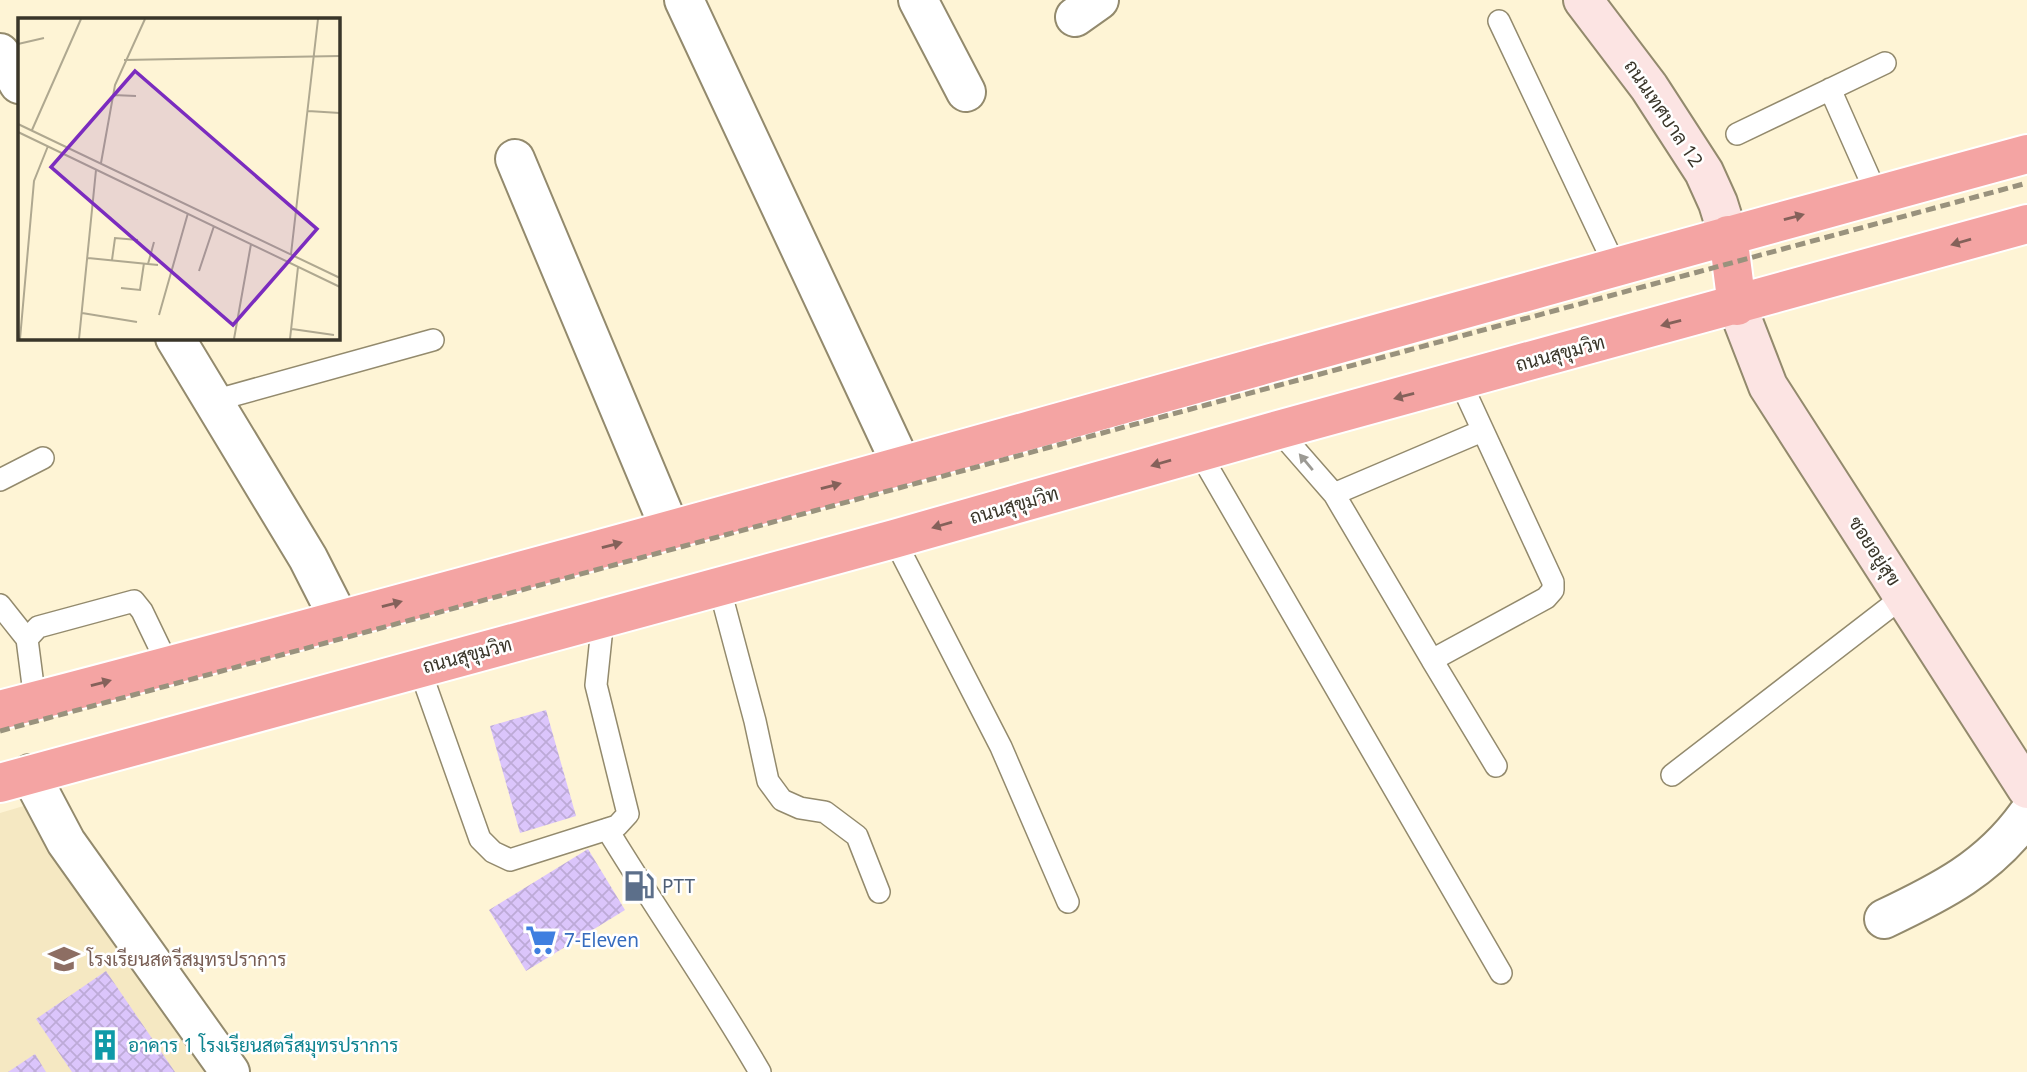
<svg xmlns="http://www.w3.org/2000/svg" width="2027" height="1072" font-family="'Noto Sans',Sarabun,sans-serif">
	<defs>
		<pattern id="building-cross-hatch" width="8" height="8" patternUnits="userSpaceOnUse" patternTransform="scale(1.75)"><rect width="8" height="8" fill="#dbc5fb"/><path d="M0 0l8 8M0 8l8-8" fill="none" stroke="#bdaad7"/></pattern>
	</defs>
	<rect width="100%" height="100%" fill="#fef4d5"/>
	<!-- built -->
	<path fill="#f5e8c2" d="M27,805l181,267h-208v-259z"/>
	<!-- building -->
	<path fill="url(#building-cross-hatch)" d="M546,710l30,106 -56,17 -30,-107z
		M588,849l37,61 -99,61 -37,-61z
		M106,971l69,101h-103l-36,-53z
		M35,1054l11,18h-38z"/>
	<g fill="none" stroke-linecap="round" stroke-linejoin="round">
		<defs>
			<path id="lane" d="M1499,21l116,245
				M1830,89l47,106
				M1737,134l148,-71
				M1460,381l93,201v8l-7,8 -114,62 64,106
				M213,401l220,-61
				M1278,430l56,64 98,166
				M1199,452l302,521
				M0,480l43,-22
				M1334,494l148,-63
				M894,539l107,208 67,155
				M719,586l36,135 13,60 14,19 18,8 25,4 32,24 22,56
				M0,605l27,34 8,62
				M27,639l11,-12 96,-26 8,10 26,54
				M419,667l61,172 13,13 17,8 107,-34 11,-12 -32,-129 7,-67
				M1672,775l232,-179
				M607,829c50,82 105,160 153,243"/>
			<path id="street" d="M684,0l218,466
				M918,0l48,92
				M1075,17l24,-17
				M0,53l19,31
				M515,159l155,370
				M175,338l133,220 31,61
				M30,774l36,68 164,230
				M1884,919c57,-27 105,-51 143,-104"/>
			<path id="secondary" d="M1583,0l66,87 55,85 14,31 10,32
				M1737,306l31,80 259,403"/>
			<path id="highway" d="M1728,235l9,71
				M0,710c678,-177 1351,-372 2027,-556
				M0,783l894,-244 384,-109 749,-206"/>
		</defs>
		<!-- lane casing -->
		<use href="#lane" stroke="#938a6d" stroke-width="24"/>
		<!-- street casing -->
		<use href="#street" stroke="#938a6d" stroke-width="42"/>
		<!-- secondary casing -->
		<use href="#secondary" stroke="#938a6d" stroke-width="42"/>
		<!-- highway casing -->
		<use href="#highway" stroke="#fff" stroke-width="42"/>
		<!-- lane -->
		<use href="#lane" stroke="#fff" stroke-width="21"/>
		<!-- street -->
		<use href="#street" stroke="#fff" stroke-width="38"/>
		<!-- secondary -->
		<use href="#secondary" stroke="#fce4e3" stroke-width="38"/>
		<!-- highway -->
		<use href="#highway" stroke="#f4a4a3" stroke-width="38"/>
		<!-- rail -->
		<path stroke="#99927d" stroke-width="5" stroke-dasharray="10 5" stroke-linecap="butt" d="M0,731l2027,-548"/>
	</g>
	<!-- one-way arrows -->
	<defs><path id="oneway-solid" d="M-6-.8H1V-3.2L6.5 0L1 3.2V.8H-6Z" transform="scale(1.75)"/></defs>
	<g fill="#84615a">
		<use href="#oneway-solid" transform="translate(1794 217) rotate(-15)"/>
		<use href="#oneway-solid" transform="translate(1961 242) rotate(164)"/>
		<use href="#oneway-solid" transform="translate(1671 323) rotate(165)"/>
		<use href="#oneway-solid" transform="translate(1404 396) rotate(165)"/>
		<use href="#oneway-solid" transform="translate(1161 463) rotate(164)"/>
		<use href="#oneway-solid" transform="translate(831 486) rotate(-15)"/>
		<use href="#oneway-solid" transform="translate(942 525) rotate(164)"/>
		<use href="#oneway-solid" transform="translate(612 545) rotate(-15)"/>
		<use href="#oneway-solid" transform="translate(392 604) rotate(-15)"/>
		<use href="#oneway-solid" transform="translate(101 683) rotate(-15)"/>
	</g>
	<use fill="#9c9a94" href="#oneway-solid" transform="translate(1306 462) rotate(-130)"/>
	<!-- icons -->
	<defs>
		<symbol id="fuel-bare" viewBox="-9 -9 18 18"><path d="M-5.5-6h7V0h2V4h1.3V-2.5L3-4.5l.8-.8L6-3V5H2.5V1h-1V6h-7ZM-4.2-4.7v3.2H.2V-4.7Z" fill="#5c6f8a" stroke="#fff" stroke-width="2.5" paint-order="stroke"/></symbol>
		<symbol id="supermarket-bare" viewBox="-9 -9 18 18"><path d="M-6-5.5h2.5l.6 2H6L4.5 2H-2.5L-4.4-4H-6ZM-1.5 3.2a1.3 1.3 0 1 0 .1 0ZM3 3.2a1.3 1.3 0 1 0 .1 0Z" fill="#3f7fe0" stroke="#fff" stroke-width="2.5" paint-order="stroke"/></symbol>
		<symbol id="school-bare" viewBox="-9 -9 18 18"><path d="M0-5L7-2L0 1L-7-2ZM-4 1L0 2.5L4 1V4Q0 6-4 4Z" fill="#8d6e63" stroke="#fff" stroke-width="2.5" paint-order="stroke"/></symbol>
		<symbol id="building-bare" viewBox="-9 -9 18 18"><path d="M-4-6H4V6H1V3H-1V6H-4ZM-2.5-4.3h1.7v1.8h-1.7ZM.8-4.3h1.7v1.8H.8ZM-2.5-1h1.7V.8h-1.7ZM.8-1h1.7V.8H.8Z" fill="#0f9aa8" stroke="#fff" stroke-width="2.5" paint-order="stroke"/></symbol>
	</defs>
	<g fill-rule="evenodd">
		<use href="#fuel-bare" x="617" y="864" width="44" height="44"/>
		<use href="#supermarket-bare" x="519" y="918" width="44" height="44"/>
		<use href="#school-bare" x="42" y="937" width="44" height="44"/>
		<use href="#building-bare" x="83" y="1023" width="44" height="44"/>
	</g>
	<g text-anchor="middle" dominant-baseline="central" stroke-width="5" stroke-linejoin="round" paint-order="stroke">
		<!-- street labels -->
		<g font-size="19" fill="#393529" stroke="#fff">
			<text transform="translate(1664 113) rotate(56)">ถนนเทศบาล 12</text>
			<text transform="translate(1560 353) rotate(-15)">ถนนสุขุมวิท</text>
			<text transform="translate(1014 505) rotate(-16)">ถนนสุขุมวิท</text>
			<text transform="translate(1875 551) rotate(57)">ซอยอยู่สุข</text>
			<text transform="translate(467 655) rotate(-15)">ถนนสุขุมวิท</text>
		</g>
		<!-- service labels -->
		<g font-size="19" fill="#4e5e75" stroke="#fff" text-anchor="start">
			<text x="662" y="886">PTT</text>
		</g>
		<!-- shop labels -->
		<g font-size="19" fill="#366cbe" stroke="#fff" text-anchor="start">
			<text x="564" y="940">7-Eleven</text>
		</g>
		<!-- education labels -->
		<g font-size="19" fill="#785e54" stroke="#fff" text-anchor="start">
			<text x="87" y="959">โรงเรียนสตรีสมุทรปราการ</text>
		</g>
		<!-- culture labels -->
		<g font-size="19" fill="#0d838f" stroke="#fff" text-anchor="start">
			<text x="128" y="1045">อาคาร 1 โรงเรียนสตรีสมุทรปราการ</text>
		</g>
	</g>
	<!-- overview -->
	<g transform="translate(18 18)">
		<rect width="322" height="322" fill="#fef4d5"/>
		<path fill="none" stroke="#afa890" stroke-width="2" d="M0,26l26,-6M106,42l216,-4M95,77l23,1M290,93l32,2M0,106l322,154M14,112l49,-111M0,114l322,155M83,145l14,-78 30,-66M273,236l27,-235M70,240l70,7M94,242l3,-22 23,2M130,246l6,-22M181,253l15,-45M103,270l19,2 4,-27M64,295l55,9M141,297l29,-102M274,311l42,6M2,321l14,-158 14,-35M61,321l17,-169M216,321l17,-95M272,321l8,-72"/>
		<path fill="#7b2cbf" fill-opacity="0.15" stroke="#7b2cbf" stroke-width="3.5" d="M117,53l182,158 -84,96 -182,-158z"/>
		<rect width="322" height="322" fill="none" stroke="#393529" stroke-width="3.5"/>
	</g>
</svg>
